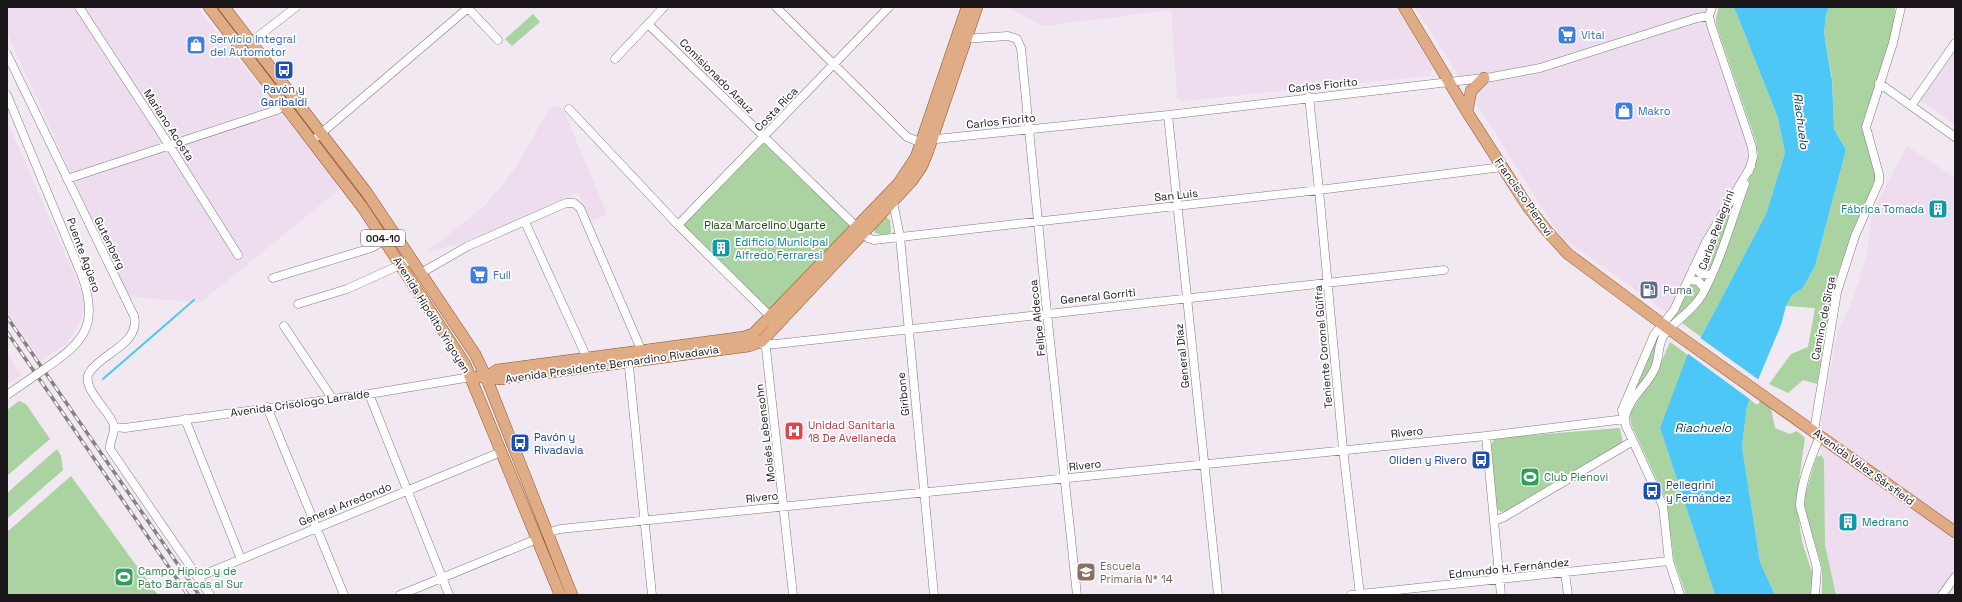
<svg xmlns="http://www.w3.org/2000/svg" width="1962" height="602" font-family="'Space Grotesk',sans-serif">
	<rect width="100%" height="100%" fill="#f2e8f2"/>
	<!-- built -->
	<path fill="#edddee" d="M7,7h190l144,181 -141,115 -73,-7 -120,-263z
		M1007,7h389l37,61 -4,8 -246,25 -6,-3 -6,-88 -128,16z
		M1415,7h301l-3,13 42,138 -56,145 -17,20 -121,-86z
		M1955,52v73l-35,-25z
		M555,106l8,3 44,105 -16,7 -13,-28 -119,51 -32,8 57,-46 21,-24 16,-23 29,-52z
		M7,121l76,174 1,11 -5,19 -11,17 -27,19 -34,-49z
		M1907,146l48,32v417h-119l-11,-50 -1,-84 -3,-6 1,-38 15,-83 16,-35 14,-43 5,-44z
		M7,354l14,21 -14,9z"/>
	<!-- green -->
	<path fill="#aad3a1" d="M1719,7h15l44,111 7,35 -19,61 -65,123 -19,-14 13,-12 6,-8 13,-30 44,-118 -2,-13 -40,-118v-6z
		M1829,7h66l-1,20 -32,98 14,53 -24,55 -14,40 -21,111 -14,-4 -15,13 -19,-9 22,-30 17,-7 7,-39 -29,-2 6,-11 11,-7 12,-22 31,-116 -12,-21 -2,-52 -8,-44 2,-18z
		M533,14l7,8 -28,24 -7,-7z
		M763,137l93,90 -85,90 -93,-92z
		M1751,166l-46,123 -36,40 -10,26 -36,59 29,-74 19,-26z
		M886,217l4,3 1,12c-4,4 -11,3 -16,1l-1,-4 8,-11z
		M1670,342l18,13 -28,73 55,167h-29l-12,-35 -8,-60 -35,-76 -1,-11 26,-39z
		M1749,399l8,6 4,-5 10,8 4,20 15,6 7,-3 8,7 -9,63 6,41 11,33v20h-38l-15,-33 -18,-116 5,-40z
		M19,401l7,3 24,35 -43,37v-66z
		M1620,428l3,15 -116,68 -6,1 -4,-3 -6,-64 4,-7z
		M57,449l4,7 2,14 -56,49v-26z
		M1821,455l3,5 1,85 11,50h-14v-28l-18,-60v-8l12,-41z
		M71,476l87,119h-151v-63z"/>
	<!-- water -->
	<path fill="#4dc8f6" d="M1734,7h95l-3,8 -2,18 8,47 2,49 12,21 -31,116 -12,22 -11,7 -6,11 -5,19 -34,81 -5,40 18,116 15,33h-60l-55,-167 27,-72 14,-19 65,-123 19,-61 -7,-35z"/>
	<!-- pier -->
	<path fill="#f2e8f2" d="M1699,337l60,43 -8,20 -64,-47z"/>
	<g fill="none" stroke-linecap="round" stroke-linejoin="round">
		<!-- stream -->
		<path stroke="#4dc8f6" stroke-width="2" d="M103,379l91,-79"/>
		<defs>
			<path id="minor" d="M79,7l90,138 69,110
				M467,7l31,33
				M776,7l131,130 10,4 251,-26 324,-38 48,-9 157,-50 12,-2
				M1712,7l-3,9 2,9 41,122 1,10 -4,14
				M648,24l215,209 5,5 6,2 445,-50 183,-23
				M962,39l46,-3 9,3 4,9 26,265 30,282
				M251,42l45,-35
				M7,54l127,262c7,28 -33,37 -45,57 -8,14 19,37 24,50 4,9 -4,17 -3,26l100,146
				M615,59l49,-52
				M1879,83l76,54
				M7,95l75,181c18,50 1,67 -39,94
				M1309,97l10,93 24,259 17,146
				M1911,106l44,-63
				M569,109l109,116 93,92 -1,4
				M1168,115l50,480
				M318,136l150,-128
				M67,179l210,-69 17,-12
				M892,197l8,40 34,358
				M525,222l62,136
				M678,225l211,-218
				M1694,267l7,7 10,1
				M421,273l47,-27 98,-43h8l6,5 63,146
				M273,278l98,-30 14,-8
				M1688,280l10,1 7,8
				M298,304l49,-15 64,-29
				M284,326l48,72
				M765,339l28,256
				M756,344h20l668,-74
				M628,357l24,238
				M369,394l80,201
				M267,407l77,188
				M1625,417c4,-19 21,-30 29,-47 6,-10 3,-25 10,-35 11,-15 28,-23 38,-40 19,-34 29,-74 43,-111
				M185,419l56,140
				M114,427l11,1 244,-34 102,-17
				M1814,431l23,-139 18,-56 24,-54v-8l-13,-47 27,-84 8,-36
				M1486,436l15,159
				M1494,521l10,-4 129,-76
				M547,533l13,-4 926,-93 139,-17
				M1565,573l3,22
				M198,577l303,-125
				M400,595l137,-56
				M1351,595l318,-34
				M1680,595l-11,-34 -6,-55 -37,-80 -4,-16 32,-75 20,-25 32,-68 45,-76
				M1815,595l2,-27 -17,-62c1,-25 11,-48 20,-70
				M1942,595l13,-18"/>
			<path id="major" d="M209,7l154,201 102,156 95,231
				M224,7l143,186 108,161 11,23 86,218
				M1404,7l63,105 61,95 19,24 21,23 101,75 286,203
				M1467,112l4,-21 13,-13
				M471,377h15l15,2 248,-33 13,-5 149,-159 11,-16 5,-12 50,-147
				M486,377l11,-7 247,-33 9,-3 145,-150 18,-27 51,-150"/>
		</defs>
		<!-- minor casing -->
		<use href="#minor" stroke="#827982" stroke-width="9"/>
		<!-- major casing -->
		<use href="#major" stroke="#8d532a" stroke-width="12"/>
		<!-- minor -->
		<use href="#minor" stroke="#fff" stroke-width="8"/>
		<!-- major -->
		<use href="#major" stroke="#e0ac85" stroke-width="11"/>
		<defs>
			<path id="rail" d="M7,317l192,278
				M7,332l181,263"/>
		</defs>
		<!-- rail casing -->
		<use href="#rail" stroke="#867f86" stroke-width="3.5"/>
		<!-- rail -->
		<use href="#rail" stroke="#fff" stroke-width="2" stroke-dasharray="6" stroke-linecap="butt"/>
		<defs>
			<path id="minor-bridge" d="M7,395l36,-25"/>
		</defs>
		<!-- minor-bridge casing -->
		<use href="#minor-bridge" stroke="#827982" stroke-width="9" stroke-linecap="butt"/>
		<!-- minor-bridge -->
		<use href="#minor-bridge" stroke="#fff" stroke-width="8"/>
	</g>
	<!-- icons -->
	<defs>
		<symbol id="supermarket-square" viewBox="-11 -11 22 22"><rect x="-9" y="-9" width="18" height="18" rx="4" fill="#3f7fe0" stroke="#fff"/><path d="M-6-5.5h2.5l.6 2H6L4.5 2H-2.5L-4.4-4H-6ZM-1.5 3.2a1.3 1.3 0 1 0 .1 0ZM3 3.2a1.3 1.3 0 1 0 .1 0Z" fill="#fff"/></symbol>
		<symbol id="shop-square" viewBox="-11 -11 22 22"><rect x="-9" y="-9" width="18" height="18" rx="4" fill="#3f7fe0" stroke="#fff"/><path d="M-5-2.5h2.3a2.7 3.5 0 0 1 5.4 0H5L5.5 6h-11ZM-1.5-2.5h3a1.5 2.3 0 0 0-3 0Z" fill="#fff"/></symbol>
		<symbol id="bus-square" viewBox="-11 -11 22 22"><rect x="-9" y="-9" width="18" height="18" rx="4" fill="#1a4fb4" stroke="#fff"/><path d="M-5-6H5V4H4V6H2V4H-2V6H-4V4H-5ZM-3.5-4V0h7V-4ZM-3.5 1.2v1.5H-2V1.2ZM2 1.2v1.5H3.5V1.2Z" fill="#fff"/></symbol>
		<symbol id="building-square" viewBox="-11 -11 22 22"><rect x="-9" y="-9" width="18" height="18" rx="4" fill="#0f9aa8" stroke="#fff"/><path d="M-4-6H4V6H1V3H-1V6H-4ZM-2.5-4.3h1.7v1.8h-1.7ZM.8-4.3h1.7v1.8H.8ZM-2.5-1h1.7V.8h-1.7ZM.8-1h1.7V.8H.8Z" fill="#fff"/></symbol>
		<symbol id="fuel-square" viewBox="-11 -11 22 22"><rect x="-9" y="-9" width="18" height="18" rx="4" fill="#5c6f8a" stroke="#fff"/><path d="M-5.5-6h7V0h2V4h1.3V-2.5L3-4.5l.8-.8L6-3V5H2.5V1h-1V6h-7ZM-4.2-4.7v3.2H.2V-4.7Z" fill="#fff"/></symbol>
		<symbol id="hospital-square" viewBox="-11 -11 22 22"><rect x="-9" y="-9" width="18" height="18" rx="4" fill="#e0444e" stroke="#fff"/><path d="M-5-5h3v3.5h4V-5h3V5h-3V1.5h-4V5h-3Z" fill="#fff"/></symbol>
		<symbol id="stadium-square" viewBox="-11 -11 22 22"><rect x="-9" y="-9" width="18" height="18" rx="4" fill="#2e9e5b" stroke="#fff"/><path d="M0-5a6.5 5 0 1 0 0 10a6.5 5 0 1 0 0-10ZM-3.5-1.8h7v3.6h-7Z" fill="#fff"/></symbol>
		<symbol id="school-square" viewBox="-11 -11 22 22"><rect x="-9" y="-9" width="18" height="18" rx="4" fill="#8d6e63" stroke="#fff"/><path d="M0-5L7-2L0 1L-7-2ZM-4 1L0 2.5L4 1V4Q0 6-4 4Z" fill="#fff"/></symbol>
	</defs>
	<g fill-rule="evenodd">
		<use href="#supermarket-square" x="1556" y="24" width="22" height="22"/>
		<use href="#shop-square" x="185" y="34" width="22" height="22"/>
		<use href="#bus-square" x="273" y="59" width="22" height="22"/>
		<use href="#shop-square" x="1613" y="100" width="22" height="22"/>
		<use href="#building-square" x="1927" y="198" width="22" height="22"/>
		<use href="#building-square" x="710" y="237" width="22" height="22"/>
		<use href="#supermarket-square" x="468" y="264" width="22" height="22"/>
		<use href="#fuel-square" x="1638" y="279" width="22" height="22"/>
		<use href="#hospital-square" x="783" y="420" width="22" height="22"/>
		<use href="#bus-square" x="509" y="432" width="22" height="22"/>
		<use href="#bus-square" x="1470" y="449" width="22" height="22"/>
		<use href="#stadium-square" x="1519" y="466" width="22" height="22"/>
		<use href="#bus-square" x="1641" y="480" width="22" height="22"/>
		<use href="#building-square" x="1837" y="511" width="22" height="22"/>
		<use href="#school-square" x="1075" y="561" width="22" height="22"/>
		<use href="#stadium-square" x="113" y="566" width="22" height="22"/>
	</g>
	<g text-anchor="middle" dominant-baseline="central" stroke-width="3.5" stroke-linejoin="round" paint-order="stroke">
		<!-- shield labels -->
		<rect fill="#fff" stroke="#5e5b5e" stroke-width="1" x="361" y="230" width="44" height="16" rx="3"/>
		<g font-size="10" font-weight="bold" fill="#191519">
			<text x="383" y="238">004-10</text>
		</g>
		<!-- shop labels -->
		<g font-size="11" fill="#366cbe" stroke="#fff" text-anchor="start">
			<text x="1581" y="35">Vital</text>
			<text x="210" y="39">Servicio Integral<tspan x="210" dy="13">del Automotor</tspan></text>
			<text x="1638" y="111">Makro</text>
			<text x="493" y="275">Full</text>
		</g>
		<!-- street labels -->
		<g font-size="11" fill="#191519" stroke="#fff">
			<text transform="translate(717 76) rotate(45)">Comisionado Arauz</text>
			<text transform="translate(1323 85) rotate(-6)">Carlos Fiorito</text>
			<text transform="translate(776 109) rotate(-46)">Costa Rica</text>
			<text transform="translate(1001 121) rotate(-6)">Carlos Fiorito</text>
			<text transform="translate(169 125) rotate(57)">Mariano Acosta</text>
			<text transform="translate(1176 195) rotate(-6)">San Luis</text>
			<text transform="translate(1524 197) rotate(55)">Francisco Pienovi</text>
			<text transform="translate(1716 230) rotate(-70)">Carlos Pellegrini</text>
			<text transform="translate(110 243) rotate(64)">Gutenberg</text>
			<text transform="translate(84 255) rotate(70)">Puente Agüero</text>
			<text transform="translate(1098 296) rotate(-6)">General Gorriti</text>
			<text transform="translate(432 315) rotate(58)">Avenida Hipólito Yrigoyen</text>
			<text transform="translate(1037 318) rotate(-96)">Felipe Aldecoa</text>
			<text transform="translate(1823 318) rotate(-79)">Camino de Sirga</text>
			<text transform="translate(1323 347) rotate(-95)">Teniente Coronel Güifra</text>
			<text transform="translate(1182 356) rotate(-96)">General Díaz</text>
			<text transform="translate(612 364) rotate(-8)">Avenida Presidente Bernardino Rivadavia</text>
			<text transform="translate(903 394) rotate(-96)">Giribone</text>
			<text transform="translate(300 403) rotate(-8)">Avenida Crisólogo Larralde</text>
			<text transform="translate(1407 432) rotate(-6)">Rivero</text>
			<text transform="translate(765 433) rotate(-97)">Moisés Lebensohn</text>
			<text transform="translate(1085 465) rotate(-6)">Rivero</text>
			<text transform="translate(1864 467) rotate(36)">Avenida Vélez Sársfield</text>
			<text transform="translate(762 497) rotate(-6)">Rivero</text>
			<text transform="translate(345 504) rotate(-22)">General Arredondo</text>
			<text transform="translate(1509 568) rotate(-6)">Edmundo H. Fernández</text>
		</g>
		<!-- transit labels -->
		<g font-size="11" fill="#164399" stroke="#fff" text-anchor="start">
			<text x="284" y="89" text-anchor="middle">Pavón y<tspan x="284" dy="13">Garibaldi</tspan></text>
			<text x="534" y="437">Pavón y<tspan x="534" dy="13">Rivadavia</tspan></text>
			<text x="1467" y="460" text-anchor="end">Oliden y Rivero</text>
			<text x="1666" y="485">Pellegrini<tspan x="1666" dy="13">y Fernández</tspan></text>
		</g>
		<!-- culture labels -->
		<g font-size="11" fill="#0d838f" stroke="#fff" text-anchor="start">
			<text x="1924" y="209" text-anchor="end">Fábrica Tomada</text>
			<text x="735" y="242">Edificio Municipal<tspan x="735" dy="13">Alfredo Ferraresi</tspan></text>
			<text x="1862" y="522">Medrano</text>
		</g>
		<!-- park labels -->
		<g font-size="11" fill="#19430f" stroke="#fff">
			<text x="765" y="225">Plaza Marcelino Ugarte</text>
		</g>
		<!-- service labels -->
		<g font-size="11" fill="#4e5e75" stroke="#fff" text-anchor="start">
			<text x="1663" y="290">Puma</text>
		</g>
		<!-- health labels -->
		<g font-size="11" fill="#be3a42" stroke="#fff" text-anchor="start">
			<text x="808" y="425">Unidad Sanitaria<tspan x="808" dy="13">18 De Avellaneda</tspan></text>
		</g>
		<!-- leisure labels -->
		<g font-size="11" fill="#27864d" stroke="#fff" text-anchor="start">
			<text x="1544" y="477">Club Pienovi</text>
			<text x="138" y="571">Campo Hípico y de<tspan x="138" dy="13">Pato Barracas al Sur</tspan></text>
		</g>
		<!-- education labels -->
		<g font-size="11" fill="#785e54" stroke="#fff" text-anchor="start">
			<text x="1100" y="566">Escuela<tspan x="1100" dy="13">Primaria N* 14</tspan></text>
		</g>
		<!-- water labels -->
		<g font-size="12" font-style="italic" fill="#023b4e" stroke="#fff">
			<text transform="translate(1801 121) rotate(83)">Riachuelo</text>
			<text x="1703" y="428">Riachuelo</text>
		</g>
	</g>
	<!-- border -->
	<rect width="1962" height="602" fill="none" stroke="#191519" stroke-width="16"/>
</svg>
